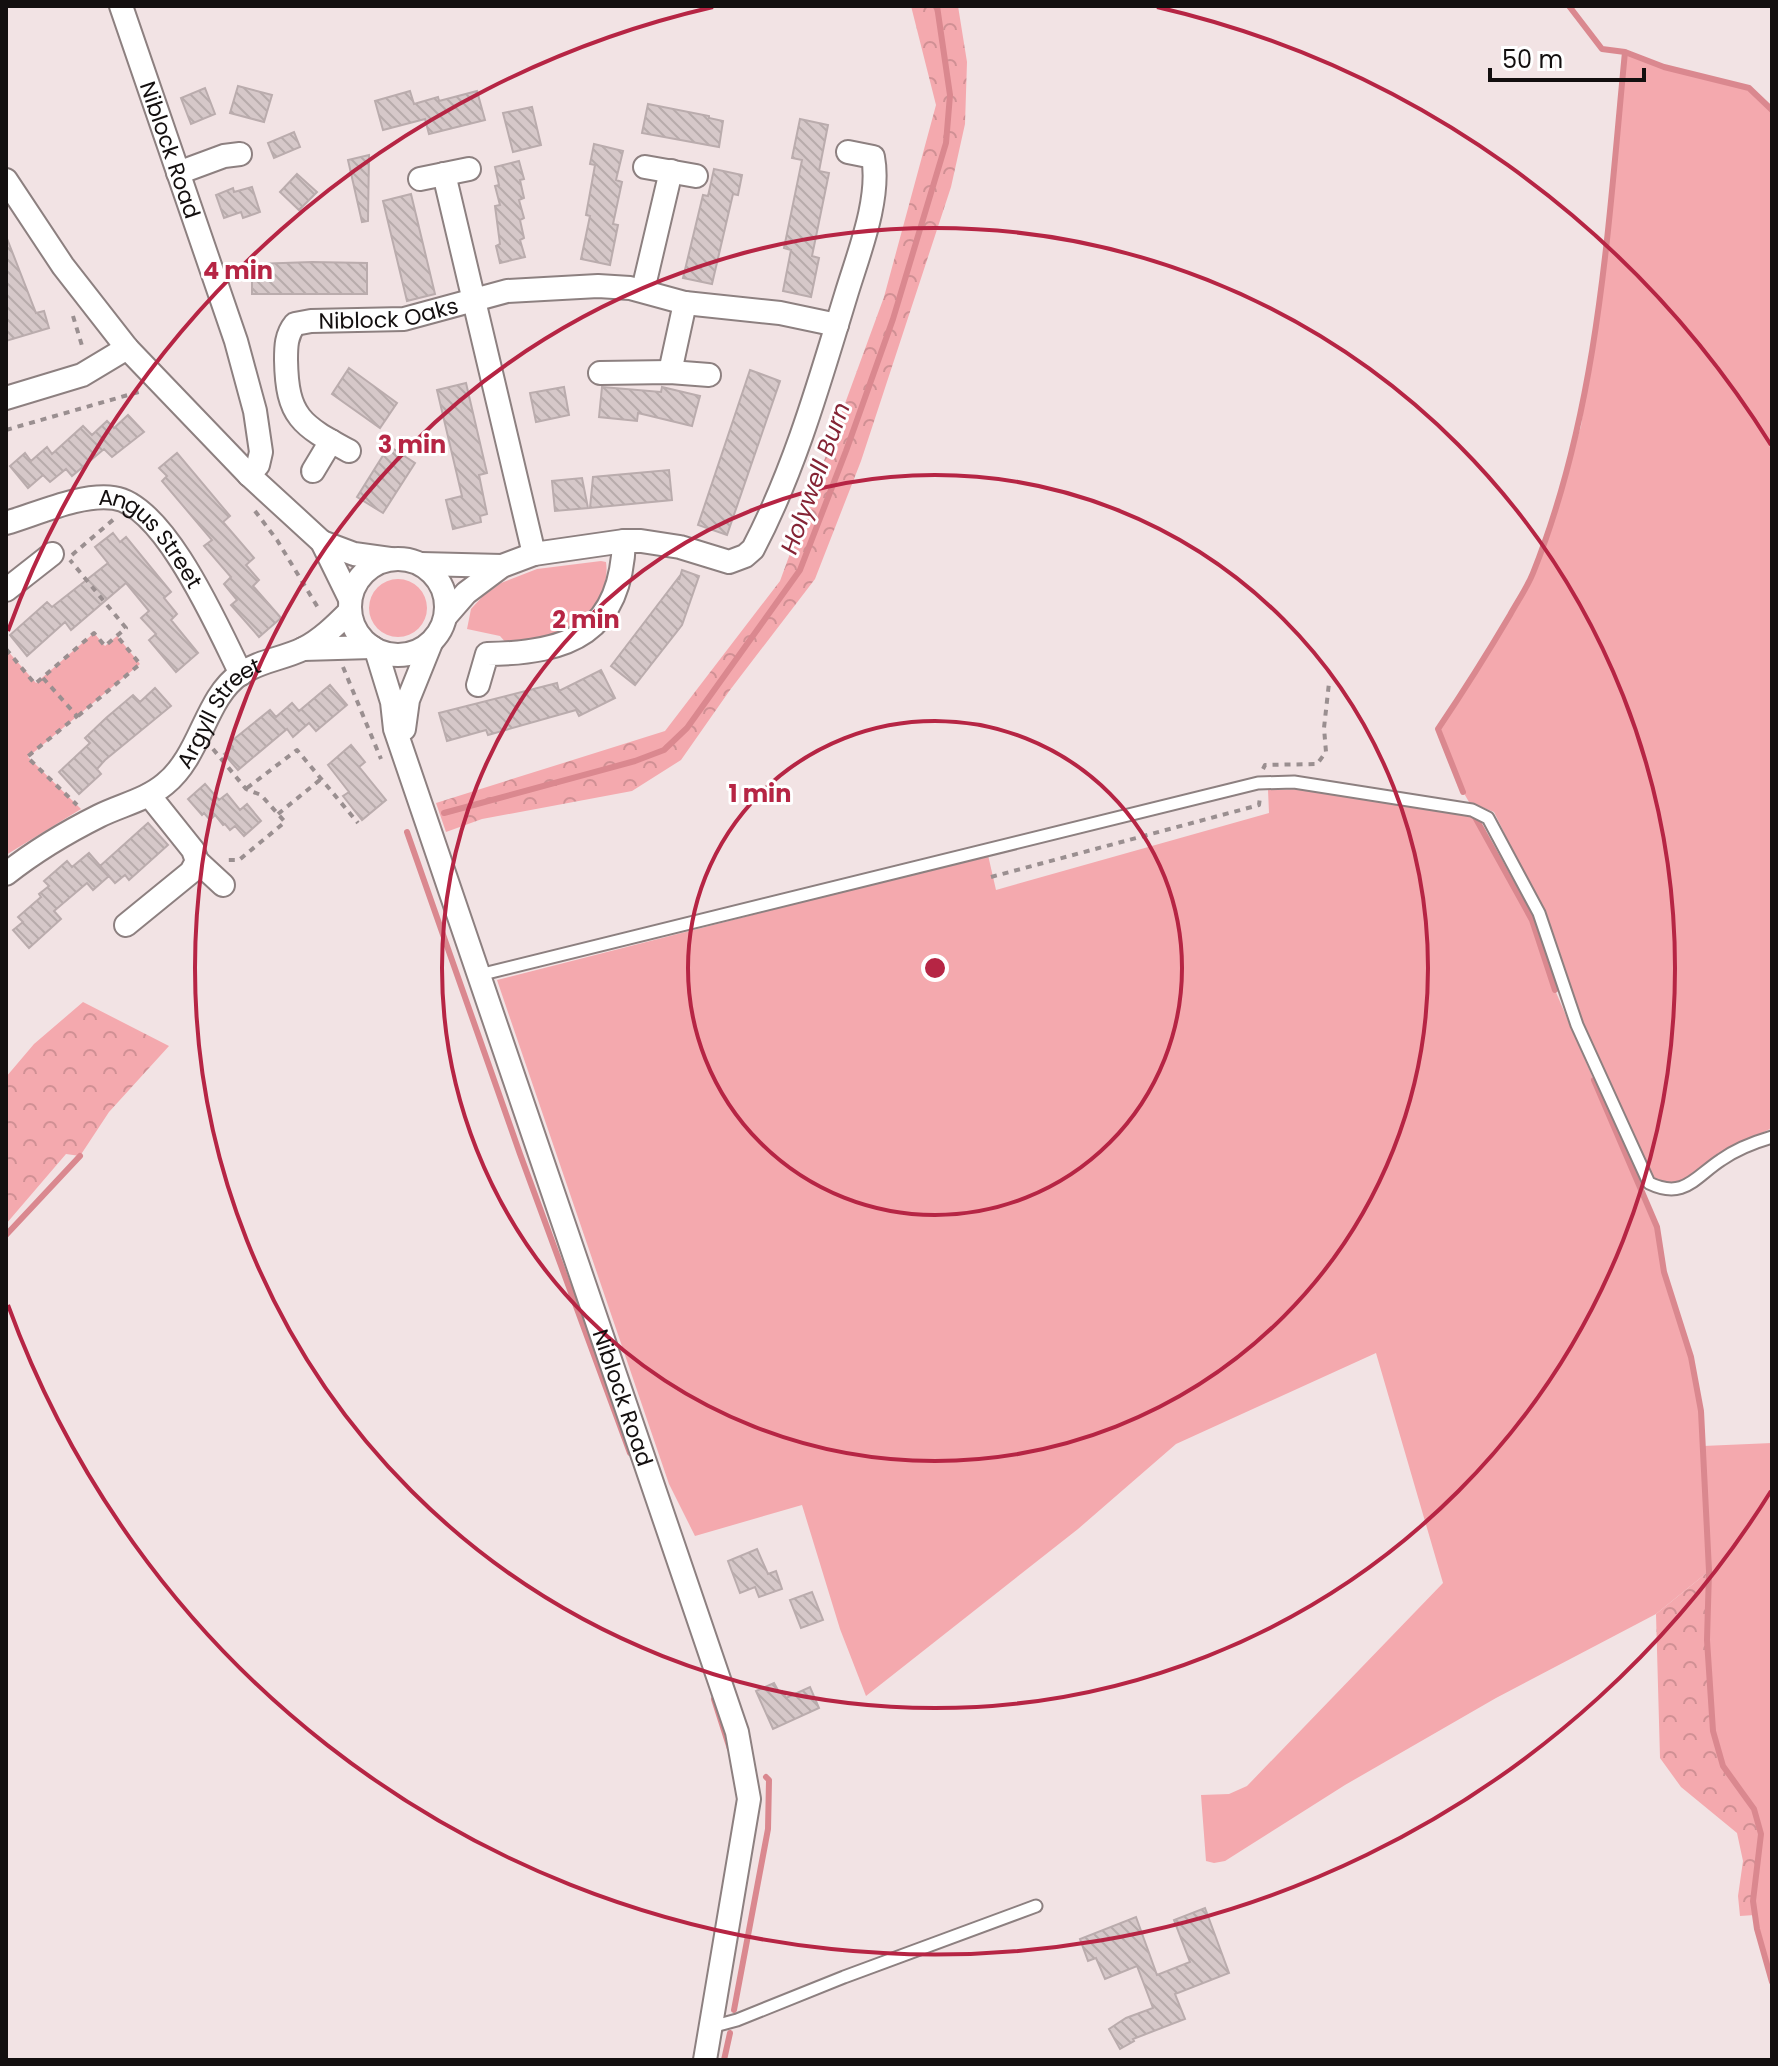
<svg xmlns="http://www.w3.org/2000/svg" width="1778" height="2066" font-family="Poppins,sans-serif">
	<defs>
		<pattern id="forest-crowns" width="20" height="18" patternUnits="userSpaceOnUse" patternTransform="scale(2)"><rect width="20" height="18" fill="#f4a9ae"/><path d="M2 6a3 3 0 1 1 6 0M12 15a3 3 0 1 1 6 0" fill="none" stroke="#d09094"/></pattern>
		<pattern id="building-back-hatch" width="6" height="6" patternUnits="userSpaceOnUse" patternTransform="scale(2)"><rect width="6" height="6" fill="#d6c8c9"/><path d="M-1 5l2 2M0 0l6 6M5-1l2 2" fill="none" stroke="#b7abab"/></pattern>
	</defs>
	<rect width="100%" height="100%" fill="#f2e3e4"/>
	<!-- grass -->
	<path fill="#f4a9ae" d="M1625,52l39,15 85,21 23,22v1018l-35,17 -60,39 -19,-1 -9,-12 -65,-146 -47,-125 -43,-88 -25,-10 -10,-17 -21,-56 35,-50 65,-113 43,-140 25,-180z
		M601,561l5,1c5,33 -23,66 -54,75 -14,4 -30,5 -44,8l-8,-9 -33,-7 4,-20 11,-12 19,-14 36,-14z
		M369 608a29 29 0 1 1 58 0a29 29 0 1 1-58 0Z
		M94,633l11,13 12,-10 23,28 -112,93 53,52 -75,46v-206l30,34z
		M1303,789l72,9 100,19 57,103 23,70 102,237 7,45 27,85 10,54 2,35 69,-3v539l-15,-53 -4,-28 8,-67 -7,-25 -31,-43 -10,-35 -6,-91 2,-69 -53,43 -160,84 -151,87 -120,76 -11,2 -8,-2 -5,-66 28,-1 18,-8 196,-203 -67,-230 -200,91 -98,85 -212,167 -26,-67 -38,-124 -107,31 -26,-52 -172,-504 491,-125 8,35 273,-77 -1,-23z"/>
	<!-- forest -->
	<path fill="url(#forest-crowns)" d="M911,6h47l9,56 -2,62 -14,63 -90,274 -46,118 -85,111 -49,70 -49,31 -150,28 -36,13 -10,-29 229,-72 115,-150 104,-284 52,-192z
		M83,1002l86,44 -60,66 -29,44 -14,-2 -60,70v-147l28,-33z
		M1709,1571c-1,52 -7,148 14,195 11,24 31,38 37,64 6,27 -8,58 -5,85l-15,1 -2,-20 5,-35 -6,-28 -56,-46 -21,-29 -4,-144z"/>
	<g fill="none" stroke-linecap="round" stroke-linejoin="round">
		<!-- stream -->
		<path stroke="#da888f" stroke-width="6" d="M1569,6l33,43 23,3 39,15 85,21 23,22
			M1463,792l-25,-63c25,-37 49,-75 72,-114 7,-13 17,-27 23,-42 66,-164 75,-347 92,-521
			M444,813l191,-52 29,-11 23,-22 113,-158 46,-119 47,-132 53,-176 4,-48 -13,-89
			M1475,817l57,103 23,70
			M407,832l113,322 110,299
			M1594,1080l63,147 7,45 27,85 10,54 8,160 -2,69 6,91 10,35 31,43 7,25 -8,67 4,28 15,53
			M6,1235l74,-79
			M714,1699l16,50
			M734,2010l34,-181 1,-49 -3,-3
			M724,2060l6,-27"/>
	</g>
	<!-- building -->
	<path fill="url(#building-back-hatch)" stroke="#baacad" stroke-width="2" d="M238,86l34,9 -8,27 -34,-9z
		M205,88l10,26 -24,10 -10,-26z
		M410,91l4,13 24,-7 1,4 38,-10 8,29 -56,14 -4,-15 -42,11 -8,-29z
		M648,104l61,12v2l14,3 -4,26 -77,-14z
		M532,107l9,38 -28,7 -10,-39z
		M800,119l28,6 -9,46 10,2 -17,83 7,2 -8,39 -28,-6 8,-41 -7,-2 18,-88 -10,-2z
		M294,132l6,15 -26,11 -6,-15z
		M594,144l29,7 -7,29 6,2 -9,42 5,1 -8,40 -29,-6 9,-43 -4,-1 9,-50 -5,-1z
		M369,155l-1,66 -6,1 -14,-62z
		M519,161l5,18 -4,1 4,18 -5,2 5,18 -4,2 4,18 -4,2 5,17 -25,6 -4,-17 4,-2 -5,-38 5,-1 -5,-19 4,-1 -4,-18z
		M714,169l28,6 -4,20 -5,-1 -21,90 -29,-6 20,-83 5,1z
		M297,174l20,18 -18,18 -19,-18z
		M252,187l8,25 -17,6 -2,-6 -17,6 -8,-23 17,-7 1,4z
		M411,194l24,100 -28,7 -24,-100z
		M6,236l30,77 8,-2 5,17 -43,13z
		M312,262l55,1v31h-115v-30z
		M349,368l48,35 -17,25 -48,-34z
		M750,370l30,11 -53,154 -29,-10z
		M466,383l21,90 -8,2 8,39 -7,2 1,6 -28,7 -7,-29 16,-4 -25,-106z
		M564,387l5,28 -33,7 -6,-29z
		M602,387l59,5 1,-5 38,9 -8,30 -54,-13 -1,8 -38,-4z
		M128,415l16,17 -32,25 -8,-8 -32,27 -6,-7 -16,13 -7,-7 -15,13 -18,-22 15,-13 6,8 16,-14 5,7 31,-28 9,9 15,-14 7,7z
		M389,446l26,17 -32,50 -26,-16z
		M177,453l53,63 -7,6 31,36 -8,7 13,15 -6,6 28,32 -22,19 -28,-32 6,-5 -13,-16 7,-7 -27,-31 8,-6 -50,-59 5,-5 -8,-8z
		M669,470l3,30 -82,8 3,-31z
		M582,478l6,30 -33,3 -3,-30z
		M113,533l7,9 6,-5 45,55 -7,6 13,16 -6,6 27,33 -22,19 -27,-32 7,-6 -15,-16 8,-7 -23,-28 -55,47 -6,-8 -38,34 -17,-21 37,-33 5,5 56,-44 -13,-16z
		M682,570l17,6 -17,49 -47,60 -24,-19 68,-89v3z
		M601,670l14,28 -36,18 -3,-6 -88,25 -2,-5 -39,11 -8,-28 118,-30 2,8z
		M330,685l17,20 -31,26 -7,-8 -16,14 -6,-8 -49,41 -14,-16 9,-7 -4,-4 41,-33 6,7 16,-14 7,8z
		M155,688l16,18 -66,54 -8,9 4,5 -22,20 -20,-22 31,-29 -5,-5 21,-20 27,-23 7,7z
		M351,745l14,17 -6,5 27,33 -24,20 -19,-24 6,-4 -21,-27z
		M205,784l14,16 8,-6 13,16 7,-6 14,17 -17,15 -9,-10 -5,4 -5,-6 -2,1 -8,-10 -5,5 -6,-7 -2,2 -14,-16z
		M148,823l20,22 -39,35 -4,-5 -10,8 -15,-17z
		M89,853l20,23 -16,14 -6,-7 -33,28 7,8 -32,29 -16,-18 10,-8 -5,-5 23,-20 -2,-3 10,-8 -5,-5 23,-20 5,6z
		M757,1549l11,25 8,-3 6,18 -23,8 -4,-10 -15,6 -12,-32z
		M812,1592l11,28 -22,8 -11,-28z
		M774,1683l5,9 3,-1 4,7 24,-11 9,21 -46,21 -17,-38z
		M1205,1908l24,65 -54,21 10,25 -52,20 1,2 -14,8 -11,-20 17,-11 27,-10 -16,-42 -32,13 -9,-21 -8,3 -8,-22 56,-22 21,58 33,-13 -16,-42z"/>
	<g fill="none" stroke-linecap="round" stroke-linejoin="round">
		<defs>
			<path id="lane" d="M479,975l779,-192 36,-1 178,28 16,8 51,95 38,112 72,158c35,17 46,-6 72,-23 14,-10 34,-18 51,-23
				M711,2027l26,-7 107,-43 192,-71"/>
			<g id="street">
				<path id="s1" d="M121,6l115,335 19,70 6,41 -3,13 -9,10"/>
				<path d="M645,167l51,9"/>
				<path d="M178,173l46,-17 16,-2"/>
				<path d="M444,174l90,380"/>
				<path d="M420,179l49,-10"/>
				<path d="M6,180l57,86 64,82 122,127 73,67 28,57"/>
				<path d="M643,290l28,-119"/>
				<path d="M670,372l15,-69"/>
				<path d="M600,373l70,-1 39,3"/>
				<path d="M6,398l76,-23 45,-27"/>
				<path id="s2" d="M349,451c-48,-26 -62,-34 -63,-91 0,-13 0,-25 9,-36l16,-3 93,-2 103,-28 91,-5 32,2 55,15 95,10 57,12"/>
				<path d="M313,471l18,-30"/>
				<path id="s3" d="M6,523c31,-9 76,-30 108,-25 51,7 105,132 127,176"/>
				<path d="M322,542l32,12 36,5"/>
				<circle cx="398" cy="607" r="48"/>
				<path d="M421,564l81,2"/>
				<path d="M6,590l46,-36"/>
				<path d="M446,616l20,-23 36,-27 32,-12 90,-13h17l39,6 49,15 16,-6 8,-7c42,-80 67,-169 93,-254 12,-40 35,-96 27,-138l-25,-5"/>
				<path d="M303,649l69,-2"/>
				<path id="s4" d="M376,650l16,52 3,27 342,1003 12,67 -44,261"/>
				<path d="M478,685l9,-31c83,-1 134,-21 137,-113"/>
				<path d="M404,729l4,-29 23,-57"/>
				<path d="M197,861l26,24"/>
				<path id="s5" d="M6,874c29,-23 61,-42 93,-58 22,-11 47,-16 66,-32 36,-29 40,-86 75,-110 19,-13 42,-15 63,-25 18,-9 33,-24 47,-38"/>
				<path d="M126,925l65,-53 6,-11 -4,-11 -44,-55"/>
			</g>
		</defs>
		<!-- lane casing -->
		<use href="#lane" stroke="#8d8080" stroke-width="15"/>
		<!-- street casing -->
		<use href="#street" stroke="#8d8080" stroke-width="26"/>
		<!-- path -->
		<path stroke="#9a8f90" stroke-width="4" stroke-dasharray="6 6" stroke-linecap="butt" d="M73,316l10,33
			M6,430l136,-39
			M255,511l22,29 43,71
			M72,555l42,-36
			M6,649l29,35 59,-51 11,13 21,-18 -56,-68
			M343,667l38,92
			M43,678l34,38 -50,41 50,48
			M78,716l62,-52 -23,-28
			M213,749l33,40 15,6 24,27 -46,38h-12
			M1263,769l2,-4 52,-1 9,-12 -2,-24 5,-45
			M247,788l50,-38 61,73
			M278,814l43,-35
			M991,877l268,-72 1,-8"/>
		<!-- lane -->
		<use href="#lane" stroke="#fff" stroke-width="11"/>
		<!-- street -->
		<use href="#street" stroke="#fff" stroke-width="22"/>
	</g>
	<!-- distance rings -->
	<g fill="none" stroke="#b62544" stroke-width="4">
		<circle cx="935" cy="968" r="247"/>
		<circle cx="935" cy="968" r="493"/>
		<circle cx="935" cy="968" r="740"/>
		<path d="M1771 1491A986 986 0 0 1 8 1305M8 631A986 986 0 0 1 713 7M1157 7A986 986 0 0 1 1771 445"/>
	</g>
	<g text-anchor="middle" dominant-baseline="central" stroke-width="6" stroke-linejoin="round" paint-order="stroke">
		<!-- street labels -->
		<g font-size="22" fill="#130f0f" stroke="#fff">
			<text stroke="none"><textPath href="#s1" startOffset="152">Niblock Road</textPath></text>
			<text stroke="none"><textPath href="#s2" startOffset="252">Niblock Oaks</textPath></text>
			<text stroke="none"><textPath href="#s3" startOffset="166">Angus Street</textPath></text>
			<text stroke="none"><textPath href="#s5" startOffset="274">Argyll Street</textPath></text>
			<text stroke="none"><textPath href="#s4" startOffset="788">Niblock Road</textPath></text>
		</g>
		<!-- water labels -->
		<g font-size="24" font-style="italic" fill="#852435" stroke="#fff">
			<text transform="translate(815 478) rotate(-70)">Holywell Burn</text>
		</g>
	</g>
	<circle cx="935" cy="968" r="12" fill="#b62544" stroke="#fff" stroke-width="4"/>
	<g font-size="24" text-anchor="middle" font-weight="bold" fill="#b62544" stroke="#fff" stroke-width="6" stroke-linejoin="round" paint-order="stroke">
		<text x="238" y="279">4 min</text>
		<text x="412" y="453">3 min</text>
		<text x="586" y="628">2 min</text>
		<text x="760" y="802">1 min</text>
	</g>
	<!-- border -->
	<rect width="1778" height="2066" fill="none" stroke="#130f0f" stroke-width="16"/>
	<!-- scale -->
	<path d="M1490 68v12h154v-12" fill="none" stroke="#130f0f" stroke-width="4"/>
	<text x="1502" y="68" font-size="24" fill="#130f0f" stroke="#ffffff" stroke-width="6" paint-order="stroke">50 m</text>
</svg>
